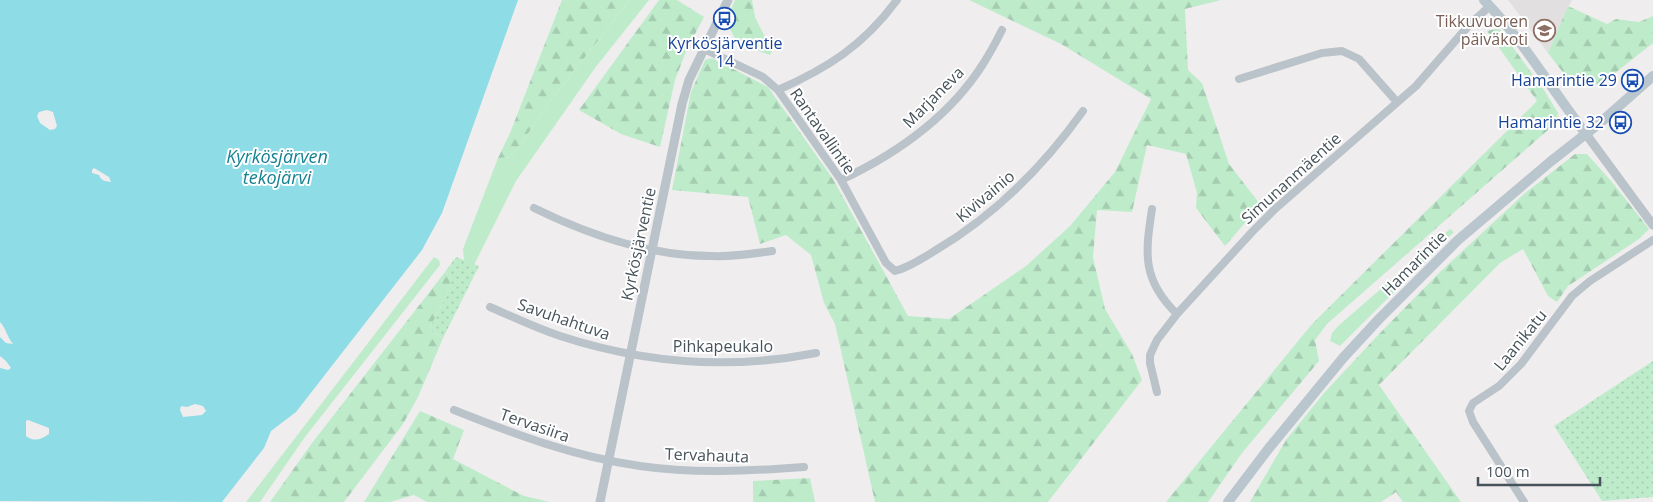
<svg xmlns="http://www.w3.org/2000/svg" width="1653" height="502" font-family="'Open Sans',sans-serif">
	<defs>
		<pattern id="forest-firs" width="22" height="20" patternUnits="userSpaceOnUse" patternTransform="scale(1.25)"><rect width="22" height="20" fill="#beeccb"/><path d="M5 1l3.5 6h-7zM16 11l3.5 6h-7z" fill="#a5ccb1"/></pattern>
		<pattern id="park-dots" width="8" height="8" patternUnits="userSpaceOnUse" patternTransform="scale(1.25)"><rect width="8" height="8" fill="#beeccb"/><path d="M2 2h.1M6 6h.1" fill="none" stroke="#a5ccb1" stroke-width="1.8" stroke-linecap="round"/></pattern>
	</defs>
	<rect width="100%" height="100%" fill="#f0edee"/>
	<!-- education -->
	<path fill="#e1dfdf" d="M1508,0h64l-4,7 -20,46z"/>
	<!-- grass -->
	<path fill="#beeccb" d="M630,0h19l-54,68 -79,113 -42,84 -10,-5 -1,-11 35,-91 14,-1 39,-57z
		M1450,229l4,3 -114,114 -10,-5 2,-8 6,-7z
		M434,257l5,3 1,5 -135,172 -45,65h-14z"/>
	<!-- forest -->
	<path fill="url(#forest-firs)" d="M562,0h68l-79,100 -39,57 -14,1 12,-25z
		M659,0h18l27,17 -17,32 -12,31 -15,67 -39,-13 -42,-24z
		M735,0h17l3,17 17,34 -2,4 -32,-11 -8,-15 -2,-13z
		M969,0h252l-36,9 3,61 14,13 27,81 34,44 -19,16 -19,22 -29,-38 1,-15 -11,-39 -39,-9 -15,67 -35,-2 -4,47 12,52 27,45 10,26 -94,122h-173l-40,-178 -11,-21 -13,-48 -25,-20 -26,9 -12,-47 -76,-7 19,-98 14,-32 7,-2 56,29 65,92 75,137 41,3 77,-53 44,-40 45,-54 36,-73 -90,-55z
		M1568,6l39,18 9,-5 23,3 14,-6v27l-53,42 -32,-6 -20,-26z
		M1499,28l45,62 14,23 -2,10 -229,201 -12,16 4,21 -77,92 -34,49h-42l146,-178 225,-223 -50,-70z
		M1575,154h12l25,28 37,47 -10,10 -71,47 -11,16 -9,-6 -25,-47 -23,14 -121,122 82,117h-58l-7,-10 -15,10h-131l36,-62 38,-47 55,-59 61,-62 43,-40 41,-38z
		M445,272l7,7 -6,17 -17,34 14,8 -25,59 -15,27 -59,78h-74l42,-59z
		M420,411l44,19 -11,29 71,37 26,6h-123l-13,-7 -24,7h-26z
		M810,478l5,24h-62v-21z"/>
	<!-- park -->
	<path fill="url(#park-dots)" d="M456,257l23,9 -36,72 -14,-8 17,-34 6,-17 -7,-7z
		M1653,361v136l-51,4 -48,-75z"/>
	<!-- water -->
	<path fill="#8edce6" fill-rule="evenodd" d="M0,0h518l-76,213 -20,37 -126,162 -25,19 -7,17 -42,54 -222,-1v-133l8,2 3,-2 -5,-7 -6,-5v-19l6,6 7,1c-6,-7 -7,-16 -13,-22zM47,110l6,2 4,14 -2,3 -5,1 -10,-7 -3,-7 2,-4zM94,168l15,9 2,5c-6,-1 -10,-1 -12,-7l-7,-2v-3zM195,404l8,2 3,5 -4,4 -19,2 -3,-7 1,-4 6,1zM28,420l21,8v6c-8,6 -15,8 -23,2v-15z"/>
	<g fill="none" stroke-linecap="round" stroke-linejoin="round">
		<!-- minor -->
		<path stroke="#bac3ca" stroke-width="8" d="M704,49l59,28 15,13 63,90 45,83 9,8c15,-4 28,-13 41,-21 59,-35 107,-83 147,-139
			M1239,79l83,-26 20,-2 17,8 38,43
			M778,90c50,-22 86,-45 119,-90
			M841,180c55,-26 109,-64 142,-116 7,-11 13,-22 19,-34
			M534,208c55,27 115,48 177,48 21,1 41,-2 61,-5
			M1152,209c-7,45 -10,71 25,105
			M490,307c23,10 46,21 70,29 83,27 170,34 256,17
			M1157,392l-7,-29v-8l7,-15 20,-26 75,-82 23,-23 141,-123 54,-62 20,-18
			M454,410c60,24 121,47 186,56 54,8 110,5 164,1
			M1524,502l-51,-80 -4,-11 4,-8 26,-17 22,-22 51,-68 18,-15 63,-41"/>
		<!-- tertiary -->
		<path stroke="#bac3ca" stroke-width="9" d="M1586,134l67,91
			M600,502l82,-398 7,-24 39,-80"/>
		<!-- secondary -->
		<path stroke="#bac6ce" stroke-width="10" d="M1484,0c39,40 68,90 102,134
			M1228,502l41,-54 74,-90 36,-39 79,-79 92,-78 51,-40 52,-46"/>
	</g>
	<!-- icons -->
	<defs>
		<symbol id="bus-ring" viewBox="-11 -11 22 22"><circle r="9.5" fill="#fff" stroke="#1a4fb4" stroke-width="1.5"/><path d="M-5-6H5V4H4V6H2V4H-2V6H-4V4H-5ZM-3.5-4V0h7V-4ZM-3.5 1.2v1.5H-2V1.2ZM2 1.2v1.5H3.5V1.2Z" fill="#1a4fb4"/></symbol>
		<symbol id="school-ring" viewBox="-11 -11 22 22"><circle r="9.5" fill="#fff" stroke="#8d6e63" stroke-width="1.5"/><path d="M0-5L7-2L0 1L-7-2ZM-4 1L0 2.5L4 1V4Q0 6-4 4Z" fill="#8d6e63"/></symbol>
	</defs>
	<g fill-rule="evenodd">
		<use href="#bus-ring" x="712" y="6" width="25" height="25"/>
		<use href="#school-ring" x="1532" y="18" width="25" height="25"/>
		<use href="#bus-ring" x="1620" y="68" width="25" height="25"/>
		<use href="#bus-ring" x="1608" y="110" width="25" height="25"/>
	</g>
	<g text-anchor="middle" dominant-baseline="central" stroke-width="4" stroke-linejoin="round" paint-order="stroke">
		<!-- education labels -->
		<g font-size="16" fill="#785e54" stroke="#fff" text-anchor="end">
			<text x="1528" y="21">Tikkuvuoren<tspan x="1528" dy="18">päiväkoti</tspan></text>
		</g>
		<!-- transit labels -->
		<g font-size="16" fill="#164399" stroke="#fff" text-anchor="end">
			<text x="725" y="43" text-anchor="middle">Kyrkösjärventie<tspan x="725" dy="18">14</tspan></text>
			<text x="1617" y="80">Hamarintie 29</text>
			<text x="1604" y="122">Hamarintie 32</text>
		</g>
		<!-- street labels -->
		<g font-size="16" fill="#47535a" stroke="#fff">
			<text transform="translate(933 97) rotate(-45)">Marjaneva</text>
			<text transform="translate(823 131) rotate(55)">Rantavallintie</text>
			<text transform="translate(1291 178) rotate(-42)">Simunanmäentie</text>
			<text transform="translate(985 196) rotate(-40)">Kivivainio</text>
			<text transform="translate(638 244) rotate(-78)">Kyrkösjärventie</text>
			<text transform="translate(1414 263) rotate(-45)">Hamarintie</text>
			<text transform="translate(564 319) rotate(19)">Savuhahtuva</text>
			<text transform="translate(1520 340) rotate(-51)">Laanikatu</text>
			<text x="723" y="346">Pihkapeukalo</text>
			<text transform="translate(535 425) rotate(19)">Tervasiira</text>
			<text transform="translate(707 455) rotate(2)">Tervahauta</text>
		</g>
		<!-- water labels -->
		<g font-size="18" font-style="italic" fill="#158291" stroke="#fff">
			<text x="277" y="156">Kyrkösjärven<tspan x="277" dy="21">tekojärvi</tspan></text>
		</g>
	</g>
	<!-- scale -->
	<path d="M1478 477v8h122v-8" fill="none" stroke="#47535a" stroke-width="2.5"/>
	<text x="1486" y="477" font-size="15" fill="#47535a" stroke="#ffffff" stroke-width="4" paint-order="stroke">100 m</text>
</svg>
